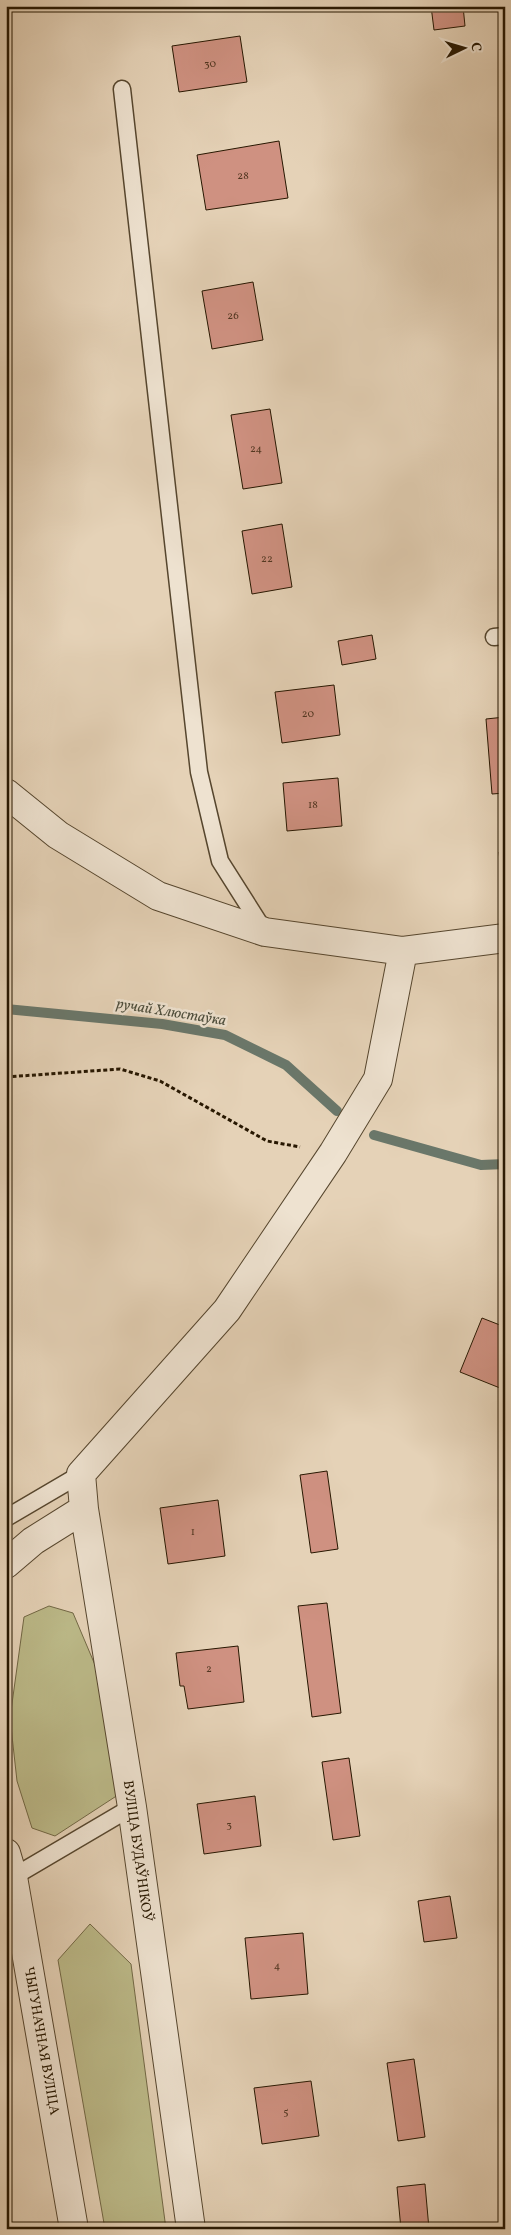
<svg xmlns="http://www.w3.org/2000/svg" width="511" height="2235" font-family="Vollkorn,serif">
	<rect width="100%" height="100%" fill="#e5d2b7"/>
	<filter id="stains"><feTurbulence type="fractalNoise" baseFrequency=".004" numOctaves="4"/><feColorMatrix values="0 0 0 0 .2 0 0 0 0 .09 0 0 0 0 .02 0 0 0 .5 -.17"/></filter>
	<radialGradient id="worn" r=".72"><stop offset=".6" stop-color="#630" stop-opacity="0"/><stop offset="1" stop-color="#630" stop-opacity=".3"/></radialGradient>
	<!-- grass -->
	<path fill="#bcba89" stroke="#726845" d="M49,1606l24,7 25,59 23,121 -66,43 -23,-8 -15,-47 -7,-63 14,-101z
		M90,1924l41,40 35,265h-61l-47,-269z"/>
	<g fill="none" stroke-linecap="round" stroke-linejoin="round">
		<!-- stream -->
		<path stroke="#6a776a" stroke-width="10" d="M6,1009l156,15 63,11 61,30 51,46
			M374,1135l107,30 24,-1"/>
	</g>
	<!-- building -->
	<path fill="#cf9181" stroke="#271701" d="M431,6h32l2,20 -31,4z
		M240,36l7,46 -68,10 -7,-46z
		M279,141l9,57 -82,12 -9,-55z
		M253,282l10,58 -51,9 -10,-58z
		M270,409l12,74 -39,6 -12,-74z
		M282,524l10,63 -40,7 -10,-63z
		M372,635l4,24 -34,6 -4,-24z
		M334,685l6,50 -58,8 -7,-51z
		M505,717v76l-13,1 -6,-75z
		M338,778l4,48 -55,5 -4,-48z
		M505,851v51h-1l-5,-50z
		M482,1318l23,9v63l-45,-18z
		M327,1471l11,78 -27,4 -11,-78z
		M218,1500l7,56 -57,8 -8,-56z
		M327,1603l14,110 -29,4 -14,-111z
		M238,1646l6,56 -56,7 -4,-23h-4l-4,-33z
		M349,1758l11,78 -27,4 -11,-78z
		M255,1796l6,50 -57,8 -7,-50z
		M450,1896l7,42 -33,4 -6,-41z
		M303,1933l5,61 -57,5 -6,-61z
		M414,2059l11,78 -27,4 -11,-78z
		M311,2081l8,55 -57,8 -8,-56z
		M425,2184l4,45h-28l-4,-42z"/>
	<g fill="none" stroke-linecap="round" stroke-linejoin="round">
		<defs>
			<path id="service" d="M122,89l77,683 21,89 45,71
				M494,637l11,-1
				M6,1518l75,-44
				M13,1877l119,-70"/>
			<path id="minor" d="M6,793l52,42 100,61 107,36 138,19 102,-13
				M6,1564l27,-23 51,-32
				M6,1853l7,24 61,352
				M191,2229l-59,-422 -48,-298 -3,-35 146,-164 106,-157 45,-74 25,-128"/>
		</defs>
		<!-- service casing -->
		<use href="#service" stroke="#56462e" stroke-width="19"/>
		<!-- minor casing -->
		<use href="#minor" stroke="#56462e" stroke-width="30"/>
		<!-- path -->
		<path stroke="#271701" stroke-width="3" stroke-dasharray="4 2.5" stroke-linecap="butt" d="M6,1077l114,-8 40,12 107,60 33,6"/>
		<!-- service -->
		<use href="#service" stroke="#eee2d0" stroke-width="16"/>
		<!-- minor -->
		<use href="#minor" stroke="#eee2d0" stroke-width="28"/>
	</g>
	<g text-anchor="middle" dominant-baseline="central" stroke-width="5" stroke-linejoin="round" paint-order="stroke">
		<!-- number labels -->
		<g font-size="11" fill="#513621">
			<text x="210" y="64">30</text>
			<text x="243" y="176">28</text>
			<text x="233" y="316">26</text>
			<text x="256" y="449">24</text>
			<text x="267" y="559">22</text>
			<text x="308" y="714">20</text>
			<text x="313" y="805">18</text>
			<text x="193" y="1532">1</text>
			<text x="209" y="1669">2</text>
			<text x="229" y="1825">3</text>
			<text x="277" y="1966">4</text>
			<text x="286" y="2112">5</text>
		</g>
		<!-- street labels -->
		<g font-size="14" fill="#271701" stroke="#eee2d0">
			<text transform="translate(137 1851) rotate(82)">ВУЛІЦА БУДАЎНІКОЎ</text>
			<text transform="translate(41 2041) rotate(80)">ЧЫГУНАЧНАЯ ВУЛІЦА</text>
		</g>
		<!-- water labels -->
		<g font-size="15" font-style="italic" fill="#4e4f3e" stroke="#eee2d0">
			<text transform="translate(171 1013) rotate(9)">ручай Хлюстаўка</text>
		</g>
	</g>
	<!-- margin -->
	<rect width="511" height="2235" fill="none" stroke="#e5d2b7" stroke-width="25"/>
	<rect x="8" y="8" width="496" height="2220" fill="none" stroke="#271701" stroke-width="2.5"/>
	<rect x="12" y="12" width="486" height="2210" fill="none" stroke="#271701"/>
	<!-- north arrow -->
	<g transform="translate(464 48) rotate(85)" stroke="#eee2d0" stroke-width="4" paint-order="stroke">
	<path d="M0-4L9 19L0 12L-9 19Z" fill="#271701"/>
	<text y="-8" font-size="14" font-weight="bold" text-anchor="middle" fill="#271701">С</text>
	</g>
	<rect width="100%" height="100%" filter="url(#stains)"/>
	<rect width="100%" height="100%" fill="url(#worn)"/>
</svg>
